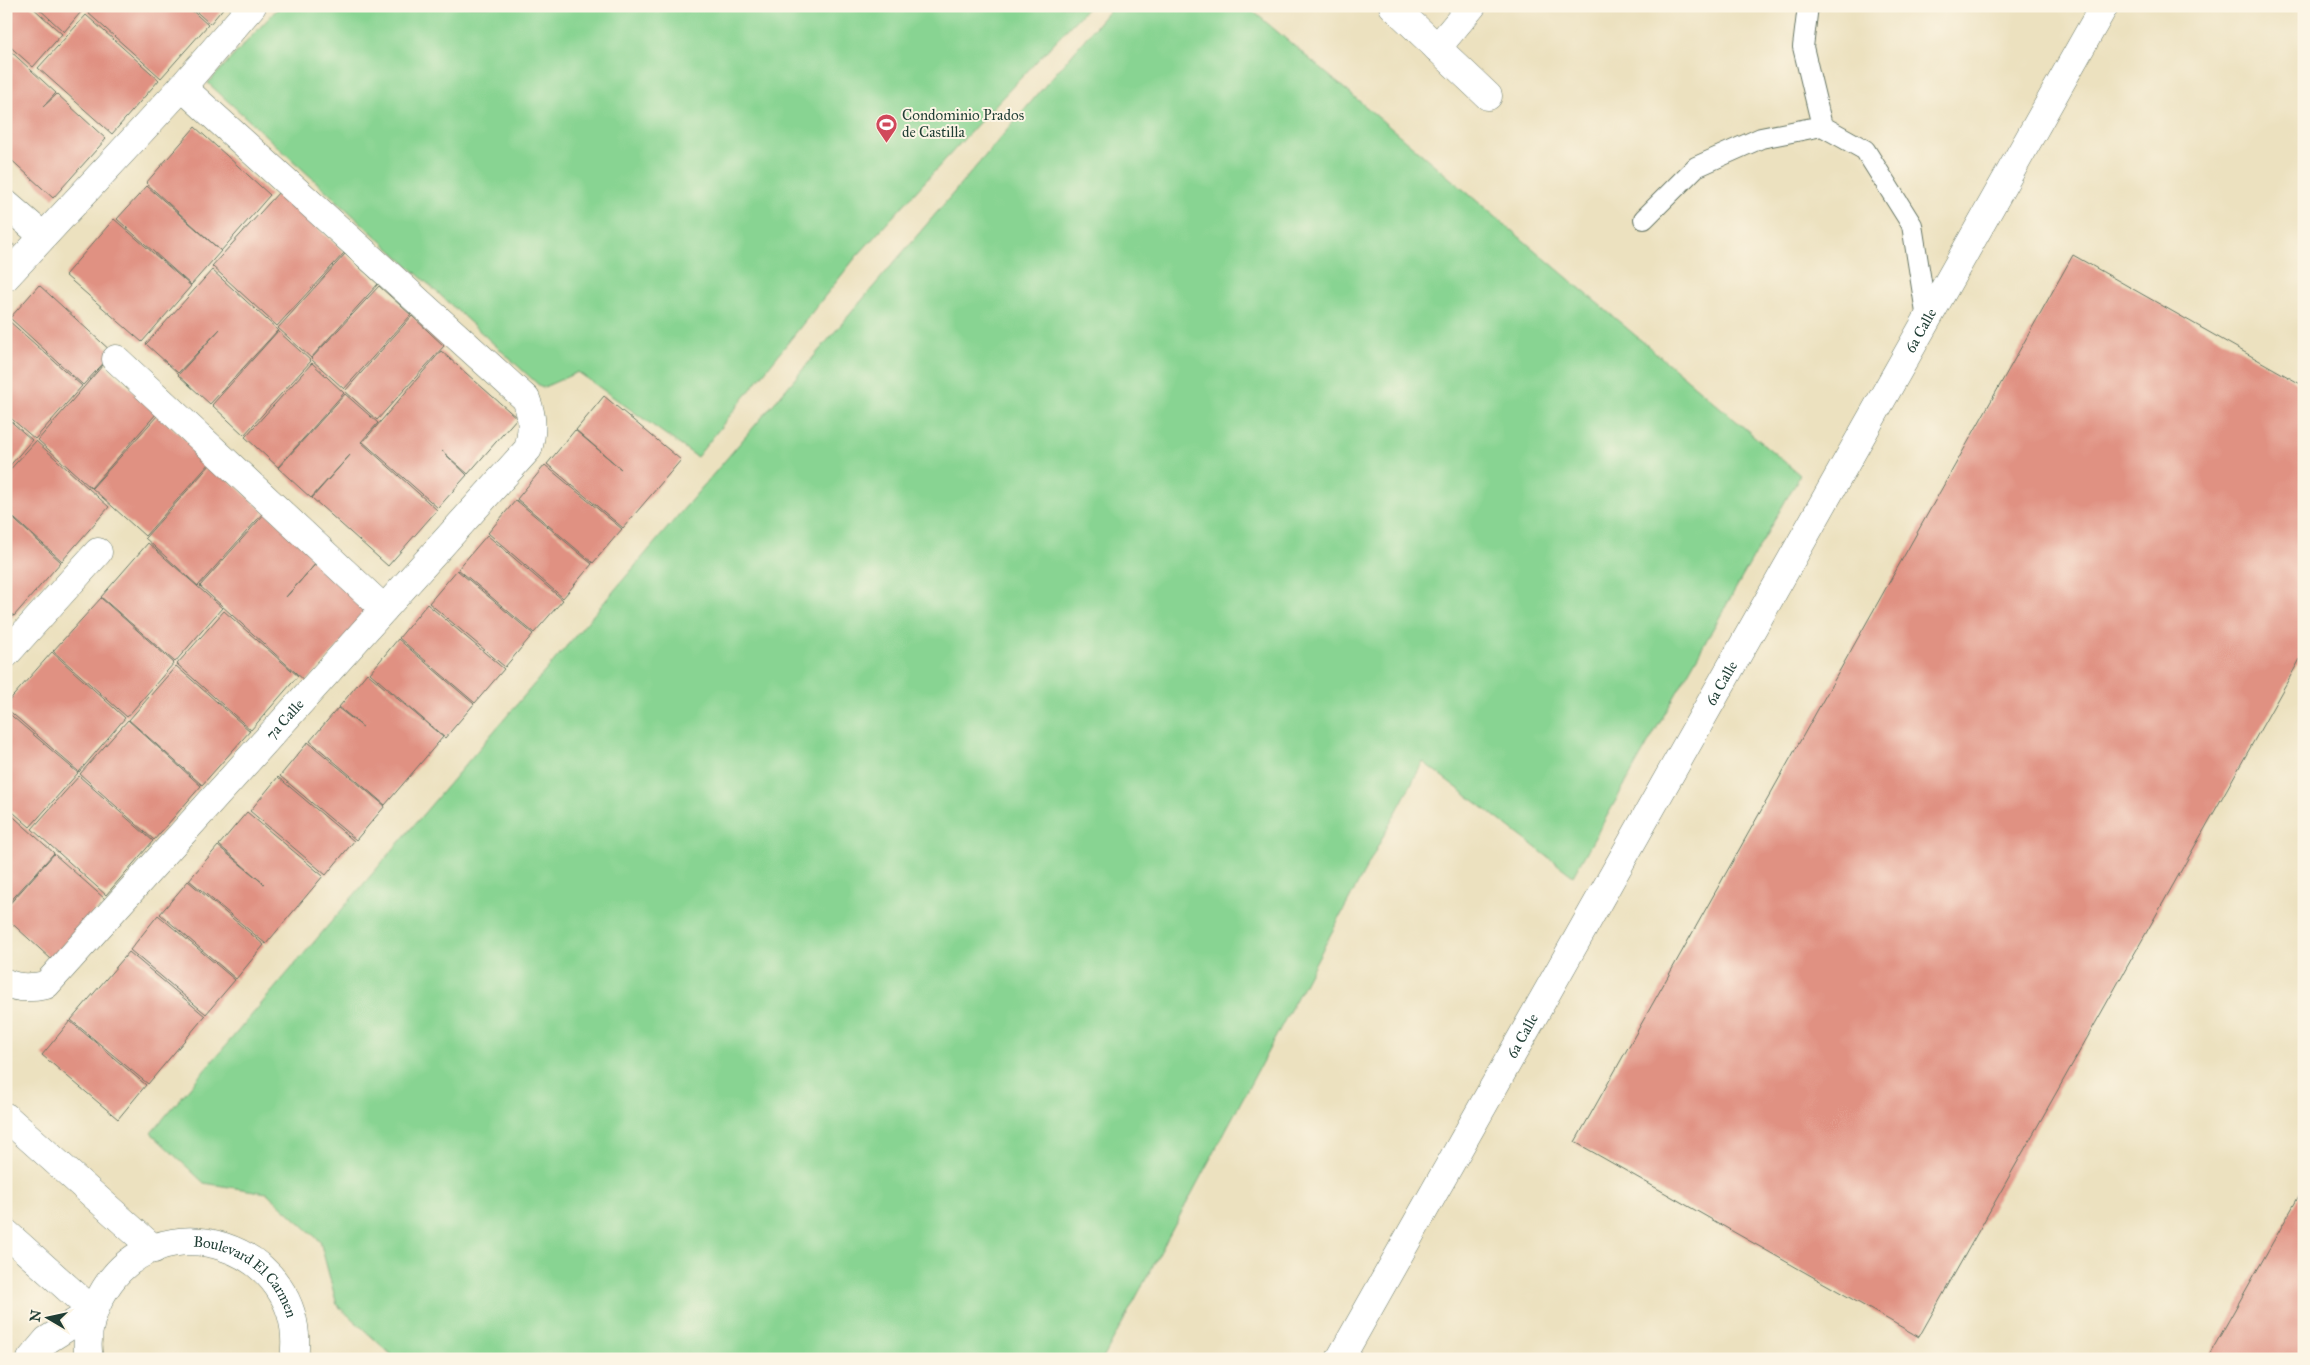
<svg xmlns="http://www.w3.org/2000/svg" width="2310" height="1365" font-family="'IM FELL Great Primer',serif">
	<rect width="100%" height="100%" fill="#fcf5e5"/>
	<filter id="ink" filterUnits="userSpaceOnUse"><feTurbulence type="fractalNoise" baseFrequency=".02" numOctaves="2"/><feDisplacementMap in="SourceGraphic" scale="10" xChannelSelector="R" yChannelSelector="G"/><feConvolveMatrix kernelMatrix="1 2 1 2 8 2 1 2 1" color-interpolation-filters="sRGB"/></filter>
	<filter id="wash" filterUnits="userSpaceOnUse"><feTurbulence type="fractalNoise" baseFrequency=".0096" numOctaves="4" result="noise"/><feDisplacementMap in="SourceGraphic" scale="20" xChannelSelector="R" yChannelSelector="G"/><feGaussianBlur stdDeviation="1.12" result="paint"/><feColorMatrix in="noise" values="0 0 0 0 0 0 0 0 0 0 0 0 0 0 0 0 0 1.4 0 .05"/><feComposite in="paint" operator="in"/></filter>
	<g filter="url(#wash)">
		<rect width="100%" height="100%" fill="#ece1bf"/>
		<!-- green -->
		<path fill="#88d492" stroke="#548863" d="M280,6h809l-91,96 -142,155 -159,200 -119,-85 -36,16 -334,-305z
			M1113,6h134l553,469 -227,401 -150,-114 -320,597h-707l-59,-54 -17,-64 -53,-48 -63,-10 -53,-50z"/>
		<g id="blocks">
			<!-- building -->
			<path fill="#e09182" d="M6,6h25l31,28 -29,33 -27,-24z
				M36,6h50l-22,26z
				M92,6h95l21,19 -47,53 -74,-66z
				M190,6h35l-15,18z
				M86,15l73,65 -47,54 -74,-66z
				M6,47l50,46 -13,14 14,-13 49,45 -53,59 -47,-43z
				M195,127l75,68 -49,56 -75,-68z
				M147,186l74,65 -30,34 -74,-66z
				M279,192l65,61 -67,73 -65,-60z
				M114,219l77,67 -49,56 -77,-67z
				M6,238l8,7 -8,8z
				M345,254l33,30 -67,74 -33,-30z
				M2073,255l231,131v266l-385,685 -344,-195z
				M212,270l66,60 -68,74 -32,-29 42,-46 -42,44 -32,-29z
				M39,285l74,68 -30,32 -73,-67z
				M379,286l32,29 -67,74 -33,-30z
				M412,316l32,30 -67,74 -32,-29z
				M8,320l74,66 -47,53 -29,-25z
				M278,331l33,30 -67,74 -32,-30z
				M441,351l76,67 -49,56 -26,-23 25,24 -29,33 -75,-66z
				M312,363l32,30 -66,74 -33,-30z
				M103,365l54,48 -66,75 -53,-48z
				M345,394l33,29 -17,19 76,68 -49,56 -76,-68 38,-43 -39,43 -33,-30z
				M604,396l77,64 -58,68 -76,-64 28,-34 46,39 -45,-39z
				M158,415l53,47 -66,74 -53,-48z
				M6,417l26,23 -26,30z
				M36,441l73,66 -47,54 -56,-50v-37z
				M211,464l53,48 -66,74 -53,-48z
				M545,465l77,64 -29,34 -76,-64z
				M516,500l76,64 -29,34 -75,-65z
				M6,512l55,50 -47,54 -8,-7z
				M266,512l53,48 -33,37 33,-37 54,48 -67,74 -106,-96z
				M487,535l76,65 -29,33 -76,-64z
				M148,543l74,65 -47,54 -74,-65z
				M457,570l76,64 -28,33 -76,-64z
				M101,598l73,65 -47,54 -74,-66z
				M427,604l77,65 -29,34 -76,-65z
				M6,610l7,6 -7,8z
				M224,611l74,65 -47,54 -74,-66z
				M398,639l76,65 -29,34 -75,-65z
				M52,652l73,66 -46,54 -73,-64v-4z
				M176,666l74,65 -48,54 -73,-65z
				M367,673l76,64 -58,68 -75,-64 28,-33 25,19 -24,-20z
				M6,711l72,62 -48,54 -24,-21z
				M128,720l73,66 -47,54 -74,-66z
				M308,742l77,64 -29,34 -76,-64z
				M79,776l74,65 -47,54 -74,-66z
				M278,777l76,64 -28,34 -76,-64z
				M6,810l48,43 -48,53z
				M247,812l76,64 -57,68 -77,-64 29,-34 46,38 -45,-39z
				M54,854l51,45 -54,60 -45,-41v-10z
				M188,881l76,64 -28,34 -76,-65z
				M158,915l77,65 -29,34 -76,-64z
				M129,952l76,64 -57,68 -77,-64z
				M70,1021l76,64 -28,34 -76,-64z
				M2304,1187v172h-97z"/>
		</g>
	</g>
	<g filter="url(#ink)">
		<use href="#blocks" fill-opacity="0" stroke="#677665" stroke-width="1"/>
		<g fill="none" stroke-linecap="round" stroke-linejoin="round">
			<defs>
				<path id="lane" d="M1808,6l-5,41 19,79
					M1644,219l52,-52 65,-29 61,-12 43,24 47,75 15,94"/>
				<g id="street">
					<path d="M1393,6l95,90"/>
					<path d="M1437,48l35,-42"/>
					<path d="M6,204l37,32"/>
					<path d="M6,277l176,-190 70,-81"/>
					<path d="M116,359l268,250"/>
					<path d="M6,654l92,-102"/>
					<path id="s1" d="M6,983c13,6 26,5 40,2l482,-536c5,-18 5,-32 -2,-50l-344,-312"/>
					<path d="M31,1359l16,-19 46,-29"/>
				</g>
				<g id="secondary">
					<path d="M6,1117l148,132"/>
					<path d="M6,1233l87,78"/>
					<path id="s2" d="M89,1359c-4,-21 2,-44 12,-63 54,-101 209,-51 193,63"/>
					<path id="s3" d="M1340,1359l764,-1353"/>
				</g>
			</defs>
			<!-- lane casing -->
			<use href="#lane" stroke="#677665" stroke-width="22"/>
			<!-- street casing -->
			<use href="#street" stroke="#677665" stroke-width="29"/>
			<!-- secondary casing -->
			<use href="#secondary" stroke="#677665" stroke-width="29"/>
			<!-- lane -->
			<use href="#lane" stroke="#fff" stroke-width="20"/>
			<!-- street -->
			<use href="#street" stroke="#fff" stroke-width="28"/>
			<!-- secondary -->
			<use href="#secondary" stroke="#fff" stroke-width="28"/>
		</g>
	</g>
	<!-- icons -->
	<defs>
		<symbol id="stadium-pin" viewBox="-11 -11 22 30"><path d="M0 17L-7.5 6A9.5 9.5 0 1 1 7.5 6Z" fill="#d1495b" stroke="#fcf5e5"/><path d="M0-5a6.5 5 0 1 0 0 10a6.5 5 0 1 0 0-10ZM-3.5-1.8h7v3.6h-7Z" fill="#fff"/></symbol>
	</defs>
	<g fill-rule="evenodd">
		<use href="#stadium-pin" x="874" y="112" width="25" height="34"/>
	</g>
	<g text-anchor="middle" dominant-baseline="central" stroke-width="4" stroke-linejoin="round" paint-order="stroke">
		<!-- poi labels -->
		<g font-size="15" fill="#1f3d34" stroke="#fcf5e5" text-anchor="start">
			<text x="902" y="115">Condominio Prados<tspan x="902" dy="17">de Castilla</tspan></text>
		</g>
		<!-- street labels -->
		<g font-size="15" fill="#1f3d34" stroke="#fcf5e5">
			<text stroke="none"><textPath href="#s3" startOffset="1181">6a Calle</textPath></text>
			<text stroke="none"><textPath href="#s3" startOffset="776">6a Calle</textPath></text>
			<text stroke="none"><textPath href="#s1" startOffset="398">7a Calle</textPath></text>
			<text stroke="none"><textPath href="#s3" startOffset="371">6a Calle</textPath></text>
			<text stroke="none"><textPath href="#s2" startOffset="245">Boulevard El Carmen</textPath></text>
		</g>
	</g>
	<!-- margin -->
	<rect width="2310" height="1365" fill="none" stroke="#fcf5e5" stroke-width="25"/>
	<!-- north arrow -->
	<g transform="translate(48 1318) rotate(279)" stroke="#fcf5e5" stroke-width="4" paint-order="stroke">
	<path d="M0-4L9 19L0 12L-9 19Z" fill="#1f3d34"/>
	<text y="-8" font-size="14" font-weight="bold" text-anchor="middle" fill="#1f3d34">N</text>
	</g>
</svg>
